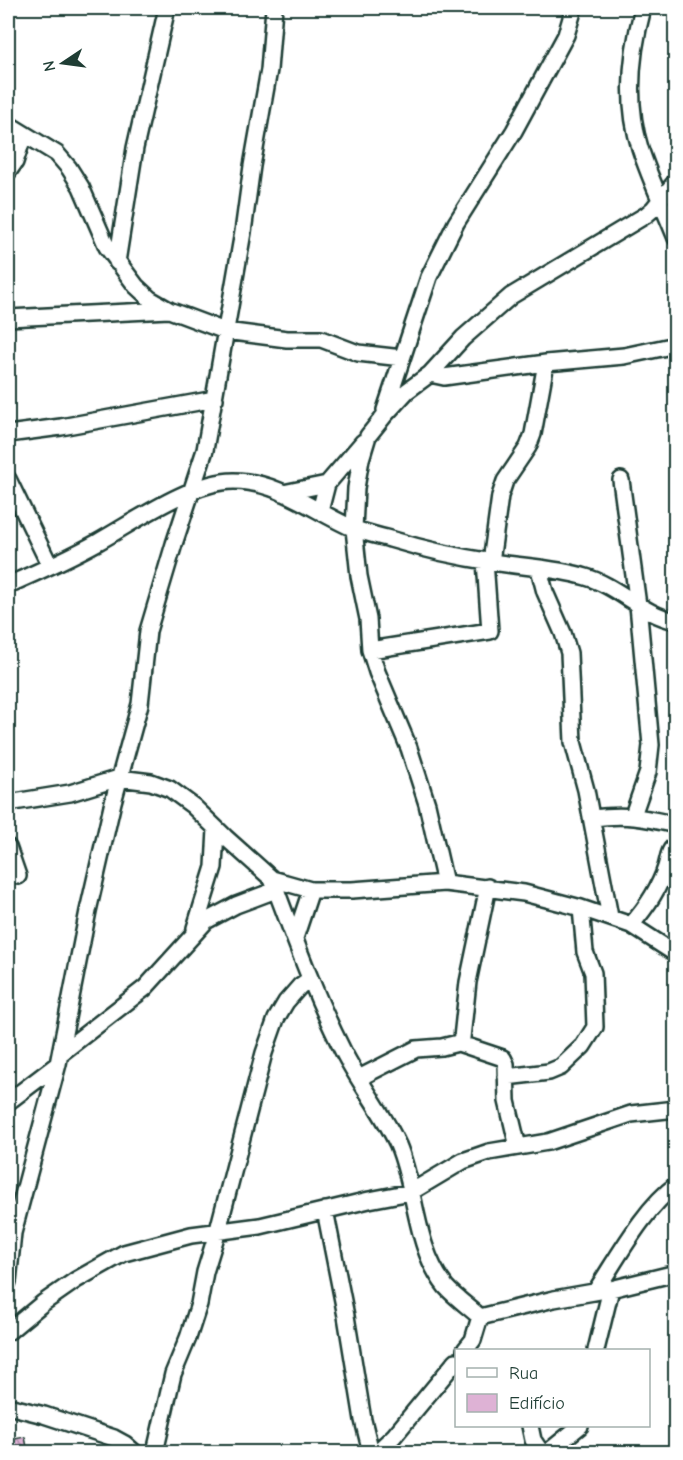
<svg xmlns="http://www.w3.org/2000/svg" width="683" height="1460" font-family="'Comic Neue',sans-serif">
	<defs>
		<pattern id="building-back-hatch" width="6" height="6" patternUnits="userSpaceOnUse" patternTransform="scale(1.5)"><rect width="6" height="6" fill="#deb2d5"/><path d="M-1 5l2 2M0 0l6 6M5-1l2 2" fill="none" stroke="#b392ae"/></pattern>
	</defs>
	<rect width="100%" height="100%" fill="#fff"/>
	<filter id="ink" filterUnits="userSpaceOnUse"><feTurbulence type="fractalNoise" baseFrequency=".0167" numOctaves="2"/><feDisplacementMap in="SourceGraphic" scale="12" xChannelSelector="R" yChannelSelector="G"/><feConvolveMatrix kernelMatrix="1 2 1 2 8 2 1 2 1" color-interpolation-filters="sRGB"/></filter>
	<g filter="url(#ink)">
		<!-- building -->
		<path fill="url(#building-back-hatch)" stroke="#1f3d34" stroke-width="1.5" d="M25,1437l3,15h-19l-1,-12z"/>
		<g fill="none" stroke-linecap="round" stroke-linejoin="round">
			<defs>
				<path id="minor" d="M643,8c-12,45 -17,95 -3,140 10,31 24,60 36,90
					M8,124l49,30 12,14 12,19 26,60 29,39 14,13 19,11 56,21 62,8h34l37,14 44,5
					M8,172l7,-10 9,-28
					M117,262l18,-114 32,-140
					M8,318l161,-8
					M430,374l14,3 102,-14 78,-7 52,-11
					M385,410l44,-133 27,-54 58,-92 52,-96 8,-27
					M8,434l53,-7 154,-28
					M8,479l42,87
					M621,480l17,125 13,140 -3,27 -15,43
					M283,493l44,-9
					M320,511l7,-27 36,-42
					M491,562l9,-66 5,-15 23,-34 5,-13 13,-71
					M539,569l6,23 18,41 6,20 4,89 13,48 24,127
					M8,585c30,-13 61,-27 90,-43 36,-20 94,-61 136,-61 45,0 82,32 121,48 11,4 24,7 35,10 33,10 68,18 102,23 32,5 64,6 94,15 32,9 57,38 90,44
					M370,650l120,-19 -5,-70
					M8,803l62,-10 49,-15 32,4 19,7 23,17 32,31 47,42 39,11h41l93,-7 79,10 57,15 50,17 45,29
					M592,818c35,-4 50,-1 84,7
					M8,847l10,29
					M272,879c22,58 43,117 71,172 16,32 41,63 55,94 19,45 16,102 48,142 10,11 23,20 34,30
					M445,883l-18,-79 -18,-56 -32,-76 -7,-22 -2,-31 -9,-43 -5,-47 2,-41 5,-29 7,-23 16,-20 23,-25 23,-17 33,-36 48,-42 135,-81 7,-6 23,-28
					M631,925c15,-17 28,-36 35,-58 3,-9 2,-17 10,-22
					M195,928l19,-61 2,-38
					M295,938l16,-48
					M458,1043l45,15 3,6 1,37 11,46
					M60,1054l85,-66 61,-67 30,-16 40,-15
					M506,1077l43,-5 12,-5 22,-21 12,-19 -2,-54 -8,-21 -4,-44
					M359,1078l57,-29 26,-2 16,-4 4,-5 6,-56 20,-95
					M8,1102l50,-38
					M325,1210l21,106 17,104 8,32
					M8,1282l5,-49 45,-169 30,-153 25,-109 27,-98 8,-73 26,-87 31,-94 38,-218 9,-66 17,-96 5,-62
					M595,1292c22,-33 49,-84 81,-107
					M480,1317l74,-18 57,-10 65,-16
					M8,1332l35,-29 33,-23 48,-27 67,-18 69,-9 109,-26 42,-8 52,-31 26,-9 59,-10 83,-28 45,-5
					M465,1350l8,-10 7,-23
					M596,1350l15,-61
					M8,1406l36,9 70,23 11,6 9,8
					M530,1426l3,14 8,12
					M155,1452l18,-78 15,-36 11,-34 6,-32 13,-42 46,-177 12,-34 10,-17 14,-16 10,-7
					M377,1452l17,-16 62,-75
					M548,1452l32,-26"/>
			</defs>
			<!-- minor casing -->
			<use href="#minor" stroke="#1f3d34" stroke-width="20"/>
			<!-- minor -->
			<use href="#minor" stroke="#fff" stroke-width="15"/>
		</g>
	</g>
	<!-- margin -->
	<rect width="683" height="1460" fill="none" stroke="#fff" stroke-width="30"/>
	<rect x="15" y="15" width="653" height="1430" fill="none" stroke="#1f3d34" stroke-width="2" filter="url(#ink)"/>
	<!-- legend -->
	<rect x="455" y="1349" width="195" height="78" fill="#ffffff" stroke="#a5b1ae" stroke-width="1.5"/>
	<rect x="467" y="1368" width="30" height="9" fill="#ffffff" stroke="#a5b1ae" stroke-width="1.5"/>
	<text x="509" y="1379" font-size="18" fill="#1f3d34">Rua</text>
	<rect x="467" y="1394" width="30" height="18" fill="#deb2d5" stroke="#a5b1ae" stroke-width="1.5"/>
	<text x="509" y="1409" font-size="18" fill="#1f3d34">Edifício</text>
	<!-- north arrow -->
	<g transform="translate(63 63) rotate(257)" stroke="#ffffff" stroke-width="4.5" paint-order="stroke">
	<path d="M0-4.5L10 22L0 15L-10 22Z" fill="#1f3d34"/>
	<text y="-9" font-size="16" font-weight="bold" text-anchor="middle" fill="#1f3d34">N</text>
	</g>
</svg>
